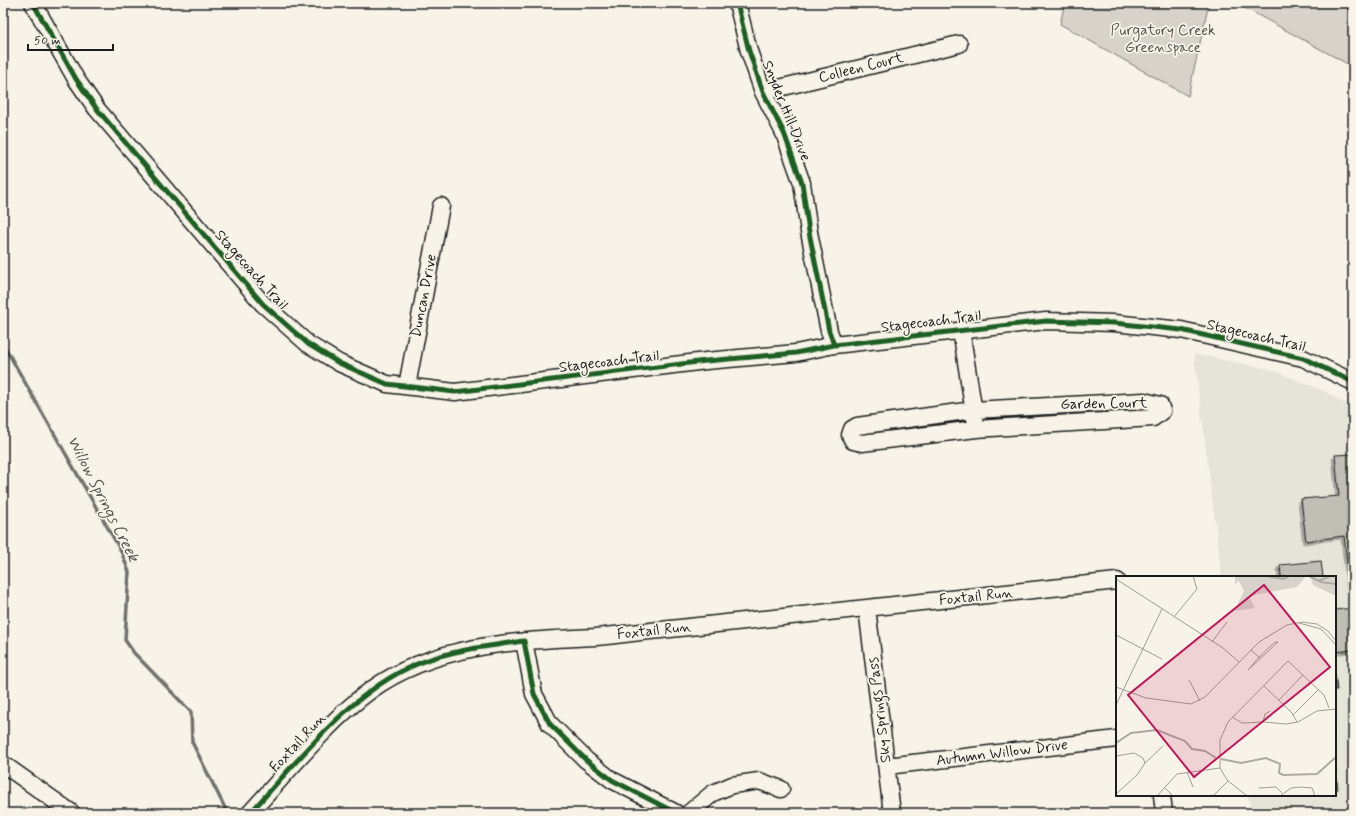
<svg xmlns="http://www.w3.org/2000/svg" width="1356" height="816" font-family="Mynerve,sans-serif">
	<defs>
		<filter id="shadow"><feDropShadow dx="-3" dy="3" stdDeviation="0" flood-color="#0004"/></filter>
	</defs>
	<rect width="100%" height="100%" fill="#f7f3e8"/>
	<filter id="ink" filterUnits="userSpaceOnUse"><feTurbulence type="fractalNoise" baseFrequency=".025" numOctaves="2"/><feDisplacementMap in="SourceGraphic" scale="8" xChannelSelector="R" yChannelSelector="G"/><feConvolveMatrix kernelMatrix="1 2 1 2 8 2 1 2 1" color-interpolation-filters="sRGB"/></filter>
	<g filter="url(#ink)">
		<!-- built -->
		<path fill="#e6e3d9" d="M1194,354l76,15 54,22 29,17v405h-102l-3,-18h87v-218h-113z"/>
		<!-- green -->
		<path fill="#d7d3cb" stroke="#7a7874" d="M1065,3h144l-21,93 -128,-72z
			M1236,3h117v64z"/>
		<g fill="none" stroke-linecap="round" stroke-linejoin="round">
			<!-- stream -->
			<path stroke="#72716c" stroke-width="3.5" d="M3,346l3,3 115,202 8,21 -4,68 9,13 57,59 1,30 35,70"/>
		</g>
		<!-- building -->
		<path fill="#c0beb5" stroke="#1c1c1c" filter="url(#shadow)" d="M1353,454v134h-3l-6,-52 -38,5 -5,-42 38,-3 -4,-41z
			M1321,561l2,16h-42l-1,-12z
			M1353,608v42l-18,2v-42z
			M1335,674l2,16h-2z
			M1335,763l3,26 -3,1z"/>
		<g fill="none" stroke-linecap="round" stroke-linejoin="round">
			<defs>
				<path id="minor" d="M33,3l43,76 20,29 167,196 45,40 31,19 48,21 68,8 251,-31 90,-8 38,-8 212,-24 68,2 67,7 122,28 50,24
					M737,3l12,48 14,41 21,41 18,50 7,49 20,99 5,14
					M763,92l196,-48
					M961,330l14,89
					M407,386l34,-180
					M1144,401l16,4 2,6 -9,7 -177,11 -114,14 -9,-2 -3,-6 2,-6 5,-3 116,-16z
					M867,608l25,205
					M524,641l10,53 16,30 36,36 26,20 64,33
					M3,764l69,49
					M887,766l230,-27
					M1162,795l2,18
					M250,813c36,-39 78,-92 121,-123 65,-47 147,-49 224,-53 22,-2 44,-5 66,-7l456,-49
					M689,813l24,-20 19,-8 27,-4 22,8"/>
			</defs>
			<!-- minor casing -->
			<use href="#minor" stroke="#1c1c1c" stroke-width="19"/>
			<!-- minor -->
			<use href="#minor" stroke="#f7f3e8" stroke-width="16"/>
			<defs>
				<path id="cycleway" d="M33,3l43,76 20,29 167,196 45,40 31,19 48,21 68,8 251,-31 90,-8 38,-8 212,-24 68,2 67,7 122,28 50,24
					M737,3l12,48 14,41 21,41 18,50 7,49 20,99 5,14
					M250,813c48,-52 101,-122 167,-149 34,-14 71,-18 107,-23l10,53 16,30 36,36 26,20 64,33"/>
			</defs>
			<!-- cycleway casing -->
			<use href="#cycleway" stroke="#f7f3e8" stroke-width="8"/>
			<!-- cycleway -->
			<use href="#cycleway" stroke="#1b5e20" stroke-width="5"/>
		</g>
	</g>
	<g text-anchor="middle" dominant-baseline="central" stroke-width="3.5" stroke-linejoin="round" paint-order="stroke">
		<!-- park labels -->
		<g font-size="15" fill="#545351" stroke="#f7f3e8">
			<text x="1163" y="31">Purgatory Creek<tspan x="1163" dy="17">Greenspace</tspan></text>
		</g>
		<!-- street labels -->
		<g font-size="15" fill="#1c1c1c" stroke="#f7f3e8">
			<text transform="translate(861 68) rotate(-14)">Colleen Court</text>
			<text transform="translate(786 111) rotate(68)">Snyder Hill Drive</text>
			<text transform="translate(251 270) rotate(48)">Stagecoach Trail</text>
			<text transform="translate(424 296) rotate(-79)">Duncan Drive</text>
			<text transform="translate(931 322) rotate(-7)">Stagecoach Trail</text>
			<text transform="translate(1256 336) rotate(13)">Stagecoach Trail</text>
			<text transform="translate(609 362) rotate(-7)">Stagecoach Trail</text>
			<text transform="translate(1104 404) rotate(-1)">Garden Court</text>
			<text transform="translate(976 597) rotate(-6)">Foxtail Run</text>
			<text transform="translate(654 631) rotate(-6)">Foxtail Run</text>
			<text transform="translate(880 710) rotate(-97)">Sky Springs Pass</text>
			<text transform="translate(298 743) rotate(-47)">Foxtail Run</text>
			<text transform="translate(1002 753) rotate(-7)">Autumn Willow Drive</text>
		</g>
		<!-- water labels -->
		<g font-size="16" font-style="italic" fill="#565452" stroke="#f7f3e8">
			<text transform="translate(103 499) rotate(63)">Willow Springs Creek</text>
		</g>
	</g>
	<!-- overview -->
	<g transform="translate(1116 576)">
		<rect width="220" height="220" fill="#f7f3e8"/>
		<path d="M119,0h71l-9,11 -48,9 6,12 -19,3 -1,-2 9,-18 -5,-10 -4,3zM194,0h26v20l-23,-11z" fill="#d7d3cb"/>
		<path fill="none" stroke="#aca9a2" stroke-width="2" d="M150,0l18,3 5,-3M193,0l12,6 15,2M203,5l11,-5M0,167l15,-10 26,-3 28,11 7,8 13,2 11,7M105,183l20,4 25,-5 14,6 -1,9 4,2 34,-1 19,-17"/>
		<path fill="none" stroke="#9f9d96" stroke-width="1" d="M0,3l107,69 16,14M58,41l23,-28 -4,-13M183,47l22,6 15,16M0,59l46,24M96,66l15,-20M159,66h3l-30,28 11,-13zM135,74l9,8M73,104l11,21M148,110l28,27 5,9M0,111l30,11 45,6 14,-7 54,-55 28,-17 15,-3 15,2 11,7 8,10M163,124l24,-25M0,129l46,-96M177,139l25,-25M116,141l10,6 21,-1 23,2 12,-2 19,-11 19,-2M147,146l2,-8 5,-3M0,180l18,-3 9,5 2,5 -8,12 -21,19M28,188l19,-18M71,196l6,15M48,211l9,9M143,212l17,-1 6,6M41,220l20,-22 43,-6M97,220l15,-15M131,220l-20,-16 -7,-12v-28l8,-18 60,-61 36,34 5,13M164,220l11,-8 10,-1 11,1 3,8"/>
		<path fill="#c2185b" fill-opacity="0.15" stroke="#c2185b" stroke-width="2" d="M148,9l66,82 -136,110 -66,-82z"/>
		<rect width="220" height="220" fill="none" stroke="#1c1c1c" stroke-width="2"/>
	</g>
	<!-- margin -->
	<rect width="1356" height="816" fill="none" stroke="#f7f3e8" stroke-width="16"/>
	<rect x="8" y="8" width="1340" height="800" fill="none" stroke="#1c1c1c" stroke-width="1.5" filter="url(#ink)"/>
	<!-- scale -->
	<path d="M28 44v6h85v-6" fill="none" stroke="#1c1c1c" stroke-width="2"/>
	<text x="34" y="44" font-size="12" fill="#1c1c1c" stroke="#f7f3e8" stroke-width="3" paint-order="stroke">50 m</text>
</svg>
